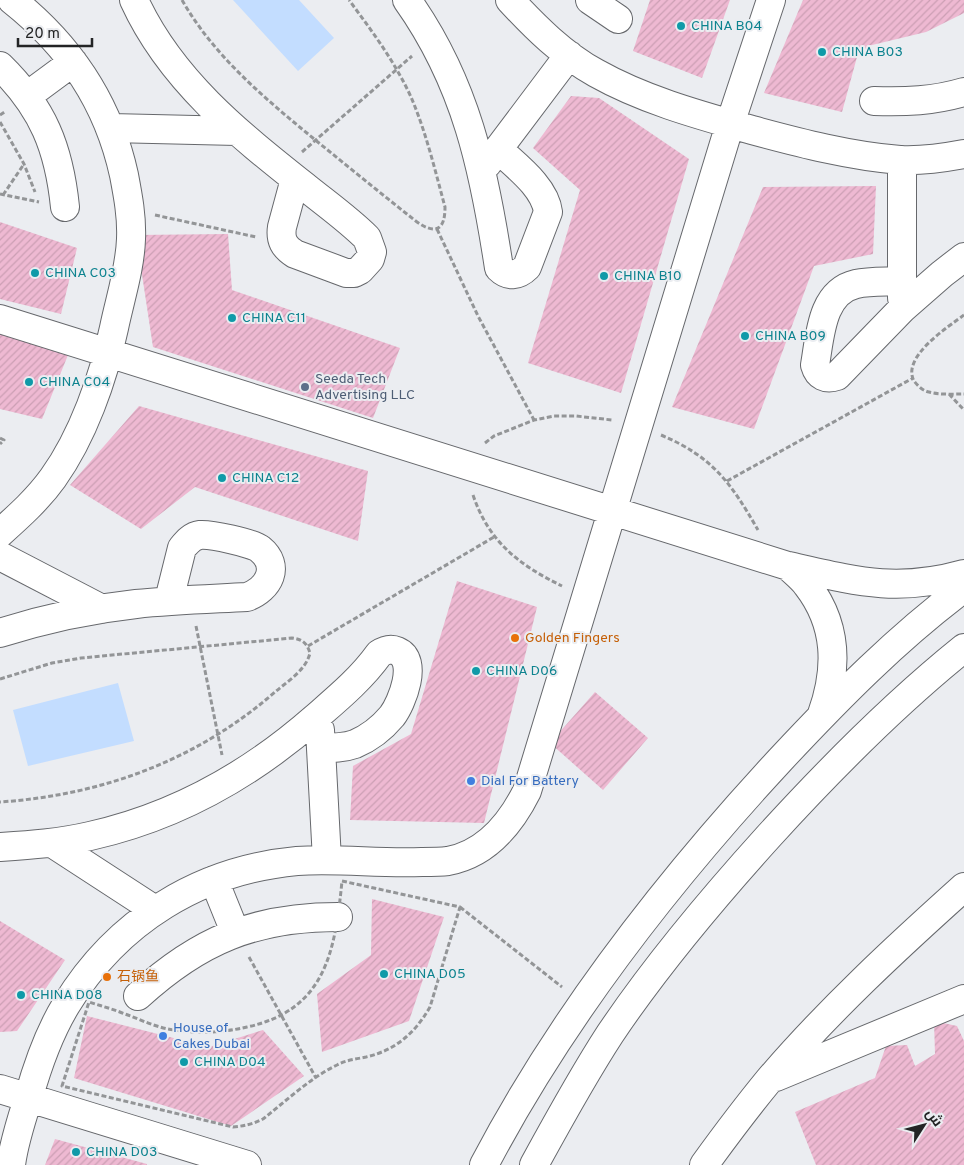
<svg xmlns="http://www.w3.org/2000/svg" width="964" height="1165" font-family="Overpass,Cairo,'Noto Sans SC',sans-serif">
	<defs>
		<pattern id="building-hatch" width="6" height="6" patternUnits="userSpaceOnUse" patternTransform="scale(1.25)"><rect width="6" height="6" fill="#eeb9d2"/><path d="M-1 1l2-2M0 6l6-6M5 7l2-2" fill="none" stroke="#cc9fb4"/></pattern>
	</defs>
	<rect width="100%" height="100%" fill="#ebedf1"/>
	<!-- park -->
	<path fill="#c3ddff" d="M233,0h66l35,38 -36,33z
		M118,683l16,58 -106,25 -15,-56z"/>
	<!-- building -->
	<path fill="url(#building-hatch)" d="M650,0h80l-28,78 -69,-27z
		M803,0h161v13l-38,19 -58,14 -11,11 -15,55 -78,-19z
		M571,96l28,2 90,61 -68,234 -93,-30 52,-173 -47,-42z
		M876,186l-3,68 -59,12 -60,163 -82,-22 91,-220z
		M0,222l77,26 -16,66 -61,-15z
		M228,234l4,56 168,58 -27,70 -220,-71 -17,-112z
		M0,332l68,23 -26,64 -42,-10z
		M139,406l229,65 -10,70 -163,-54 -54,42 -71,-44z
		M457,581l80,26 -53,216 -134,-3 3,-54 58,-32z
		M595,692l53,46 -45,52 -53,-47z
		M372,899l72,18 -35,104 -87,31 -5,-58 54,-39z
		M0,921l65,39 -48,71 -17,1z
		M87,1016l122,31 54,-17 41,46 -73,50 -157,-48z
		M934,1021l23,5 7,15v124h-148l-21,-53 80,-34 11,-32 21,-1 8,21 20,-12z
		M55,1139l92,25v1h-102z"/>
	<g fill="none" stroke-linecap="round" stroke-linejoin="round">
		<defs>
			<path id="minor" d="M134,0c37,81 106,135 174,189 20,16 41,31 59,49l5,14 -2,7 -10,11 -6,3h-8l-51,-19c-11,-7 -15,-14 -13,-27l13,-48
				M407,0c59,83 77,169 92,268 9,9 19,8 28,-1l21,-55c-3,-25 -32,-46 -50,-63
				M510,0c25,27 53,55 86,73 48,27 103,42 156,57 48,13 98,26 148,30 21,1 43,-2 64,-6
				M590,0l28,19
				M0,66c43,42 59,82 65,141
				M27,96l46,-34
				M874,101c31,1 60,0 90,-9
				M111,128l126,3
				M487,164l82,-109
				M902,281c-15,1 -32,0 -46,3 -35,8 -36,53 -41,81 3,11 11,15 22,11l65,-67 40,-35 22,-17
				M902,298v-138
				M0,319l788,247c67,15 108,27 176,8
				M0,533c19,-17 38,-34 53,-55 30,-42 50,-99 61,-150 6,-29 16,-59 17,-89 1,-22 -3,-43 -7,-64 -16,-73 -54,-129 -112,-175
				M0,556l102,53
				M788,566c6,6 14,12 19,19 31,40 31,84 15,129
				M0,633c44,-14 90,-24 136,-29 37,-4 74,-5 111,-7 22,-8 34,-31 13,-48 -7,-6 -50,-15 -60,-14 -8,1 -13,7 -18,13l-13,52
				M320,730l7,130
				M52,843l103,67
				M0,847c30,-2 60,-4 90,-11 85,-19 160,-61 225,-118 23,-20 46,-39 64,-64 6,-4 11,-6 18,-3 22,9 5,52 -5,65 -10,12 -23,22 -37,28 -11,4 -23,4 -34,4
				M214,880l21,52
				M138,996c61,-56 117,-79 200,-79
				M776,1077l188,-78
				M0,1089l247,76
				M11,1165c3,-24 11,-47 18,-69 9,-32 20,-63 37,-91 51,-84 134,-135 231,-144 42,-3 83,3 125,1 8,0 18,0 26,-1 38,-7 63,-38 79,-70l203,-667 41,-124
				M484,1165c78,-149 183,-283 297,-406 57,-61 116,-121 183,-171
				M534,1165c24,-44 48,-88 76,-131 47,-70 102,-135 158,-197 61,-67 125,-132 196,-189
				M704,1165c21,-29 42,-57 65,-85 59,-69 127,-132 195,-193"/>
		</defs>
		<!-- minor casing -->
		<use href="#minor" stroke="#66686c" stroke-width="30"/>
		<!-- path -->
		<path stroke="#939597" stroke-width="3" stroke-dasharray="5 2.5" stroke-linecap="butt" d="M182,0c33,58 86,101 137,143 32,26 65,53 98,79 19,13 28,8 28,-15 -10,-37 -19,-75 -34,-110 -16,-35 -39,-66 -62,-97
			M0,115l6,-4
			M0,122l24,42 11,28
			M302,152l110,-96
			M0,194l39,8
			M3,195l21,-31
			M155,215l101,22
			M437,229l41,87 56,104
			M964,315c-16,12 -63,42 -50,66 4,5 9,10 15,11 11,3 24,2 35,2
			M949,394l15,16
			M661,435c52,22 70,48 97,95
			M0,438l4,2 -4,4
			M485,443l9,-7 40,-16 20,-4h22l36,4
			M727,481l186,-103
			M473,495c16,47 46,70 89,91
			M196,626l26,129
			M308,646l186,-109
			M0,679l52,-16 29,-5 211,-20c10,1 15,5 18,15 -4,17 -22,28 -35,39 -78,68 -172,103 -275,110
			M342,881l118,26 -30,100c-15,26 -34,43 -64,50 -10,2 -20,3 -29,8 -27,13 -51,36 -74,54 -10,5 -19,7 -30,8l-171,-41 27,-84c12,4 24,7 36,12 14,5 28,12 43,15 27,5 53,4 79,-2 79,-17 88,-76 95,-146z
			M460,907l102,80
			M249,957l67,121"/>
		<!-- minor -->
		<use href="#minor" stroke="#fff" stroke-width="28"/>
	</g>
	<!-- markers -->
	<g fill="#0f9aa8" stroke="#ebedf1" stroke-width="2">
		<circle cx="681" cy="26" r="5"/>
		<circle cx="822" cy="52" r="5"/>
		<circle cx="35" cy="273" r="5"/>
		<circle cx="604" cy="276" r="5"/>
		<circle cx="232" cy="318" r="5"/>
		<circle cx="745" cy="336" r="5"/>
		<circle cx="29" cy="382" r="5"/>
		<circle cx="222" cy="478" r="5"/>
		<circle cx="476" cy="671" r="5"/>
		<circle cx="384" cy="974" r="5"/>
		<circle cx="21" cy="995" r="5"/>
		<circle cx="184" cy="1062" r="5"/>
		<circle cx="76" cy="1152" r="5"/>
	</g>
	<circle fill="#5c6f8a" stroke="#ebedf1" stroke-width="2" cx="305" cy="387" r="5"/>
	<g fill="#e8710a" stroke="#ebedf1" stroke-width="2">
		<circle cx="515" cy="638" r="5"/>
		<circle cx="107" cy="977" r="5"/>
	</g>
	<g fill="#3f7fe0" stroke="#ebedf1" stroke-width="2">
		<circle cx="471" cy="781" r="5"/>
		<circle cx="163" cy="1036" r="5"/>
	</g>
	<g text-anchor="middle" dominant-baseline="central" stroke-width="4" stroke-linejoin="round" paint-order="stroke">
		<!-- culture labels -->
		<g font-size="14" fill="#0d838f" stroke="#ebedf1" text-anchor="start">
			<text x="691" y="26">CHINA B04</text>
			<text x="832" y="52">CHINA B03</text>
			<text x="45" y="273">CHINA C03</text>
			<text x="614" y="276">CHINA B10</text>
			<text x="242" y="318">CHINA C11</text>
			<text x="755" y="336">CHINA B09</text>
			<text x="39" y="382">CHINA C04</text>
			<text x="232" y="478">CHINA C12</text>
			<text x="486" y="671">CHINA D06</text>
			<text x="394" y="974">CHINA D05</text>
			<text x="31" y="995">CHINA D08</text>
			<text x="194" y="1062">CHINA D04</text>
			<text x="86" y="1152">CHINA D03</text>
		</g>
		<!-- service labels -->
		<g font-size="14" fill="#4e5e75" stroke="#ebedf1" text-anchor="start">
			<text x="315" y="379">Seeda Tech<tspan x="315" dy="16">Advertising LLC</tspan></text>
		</g>
		<!-- food labels -->
		<g font-size="14" fill="#c56008" stroke="#ebedf1" text-anchor="start">
			<text x="525" y="638">Golden Fingers</text>
			<text x="117" y="977">石锅鱼</text>
		</g>
		<!-- shop labels -->
		<g font-size="14" fill="#366cbe" stroke="#ebedf1" text-anchor="start">
			<text x="481" y="781">Dial For Battery</text>
			<text x="173" y="1028">House of<tspan x="173" dy="16">Cakes Dubai</tspan></text>
		</g>
	</g>
	<!-- north arrow -->
	<g transform="translate(924 1125) rotate(54)" stroke="#ebedf1" stroke-width="4" paint-order="stroke">
	<path d="M0-4L9 19L0 12L-9 19Z" fill="#232425"/>
	<text y="-8" font-size="14" font-weight="bold" text-anchor="middle" fill="#232425">ش</text>
	</g>
	<!-- scale -->
	<path d="M18 38v8h74v-8" fill="none" stroke="#232425" stroke-width="2.5"/>
	<text x="25" y="38" font-size="15" fill="#232425" stroke="#ebedf1" stroke-width="4" paint-order="stroke">20 m</text>
</svg>
